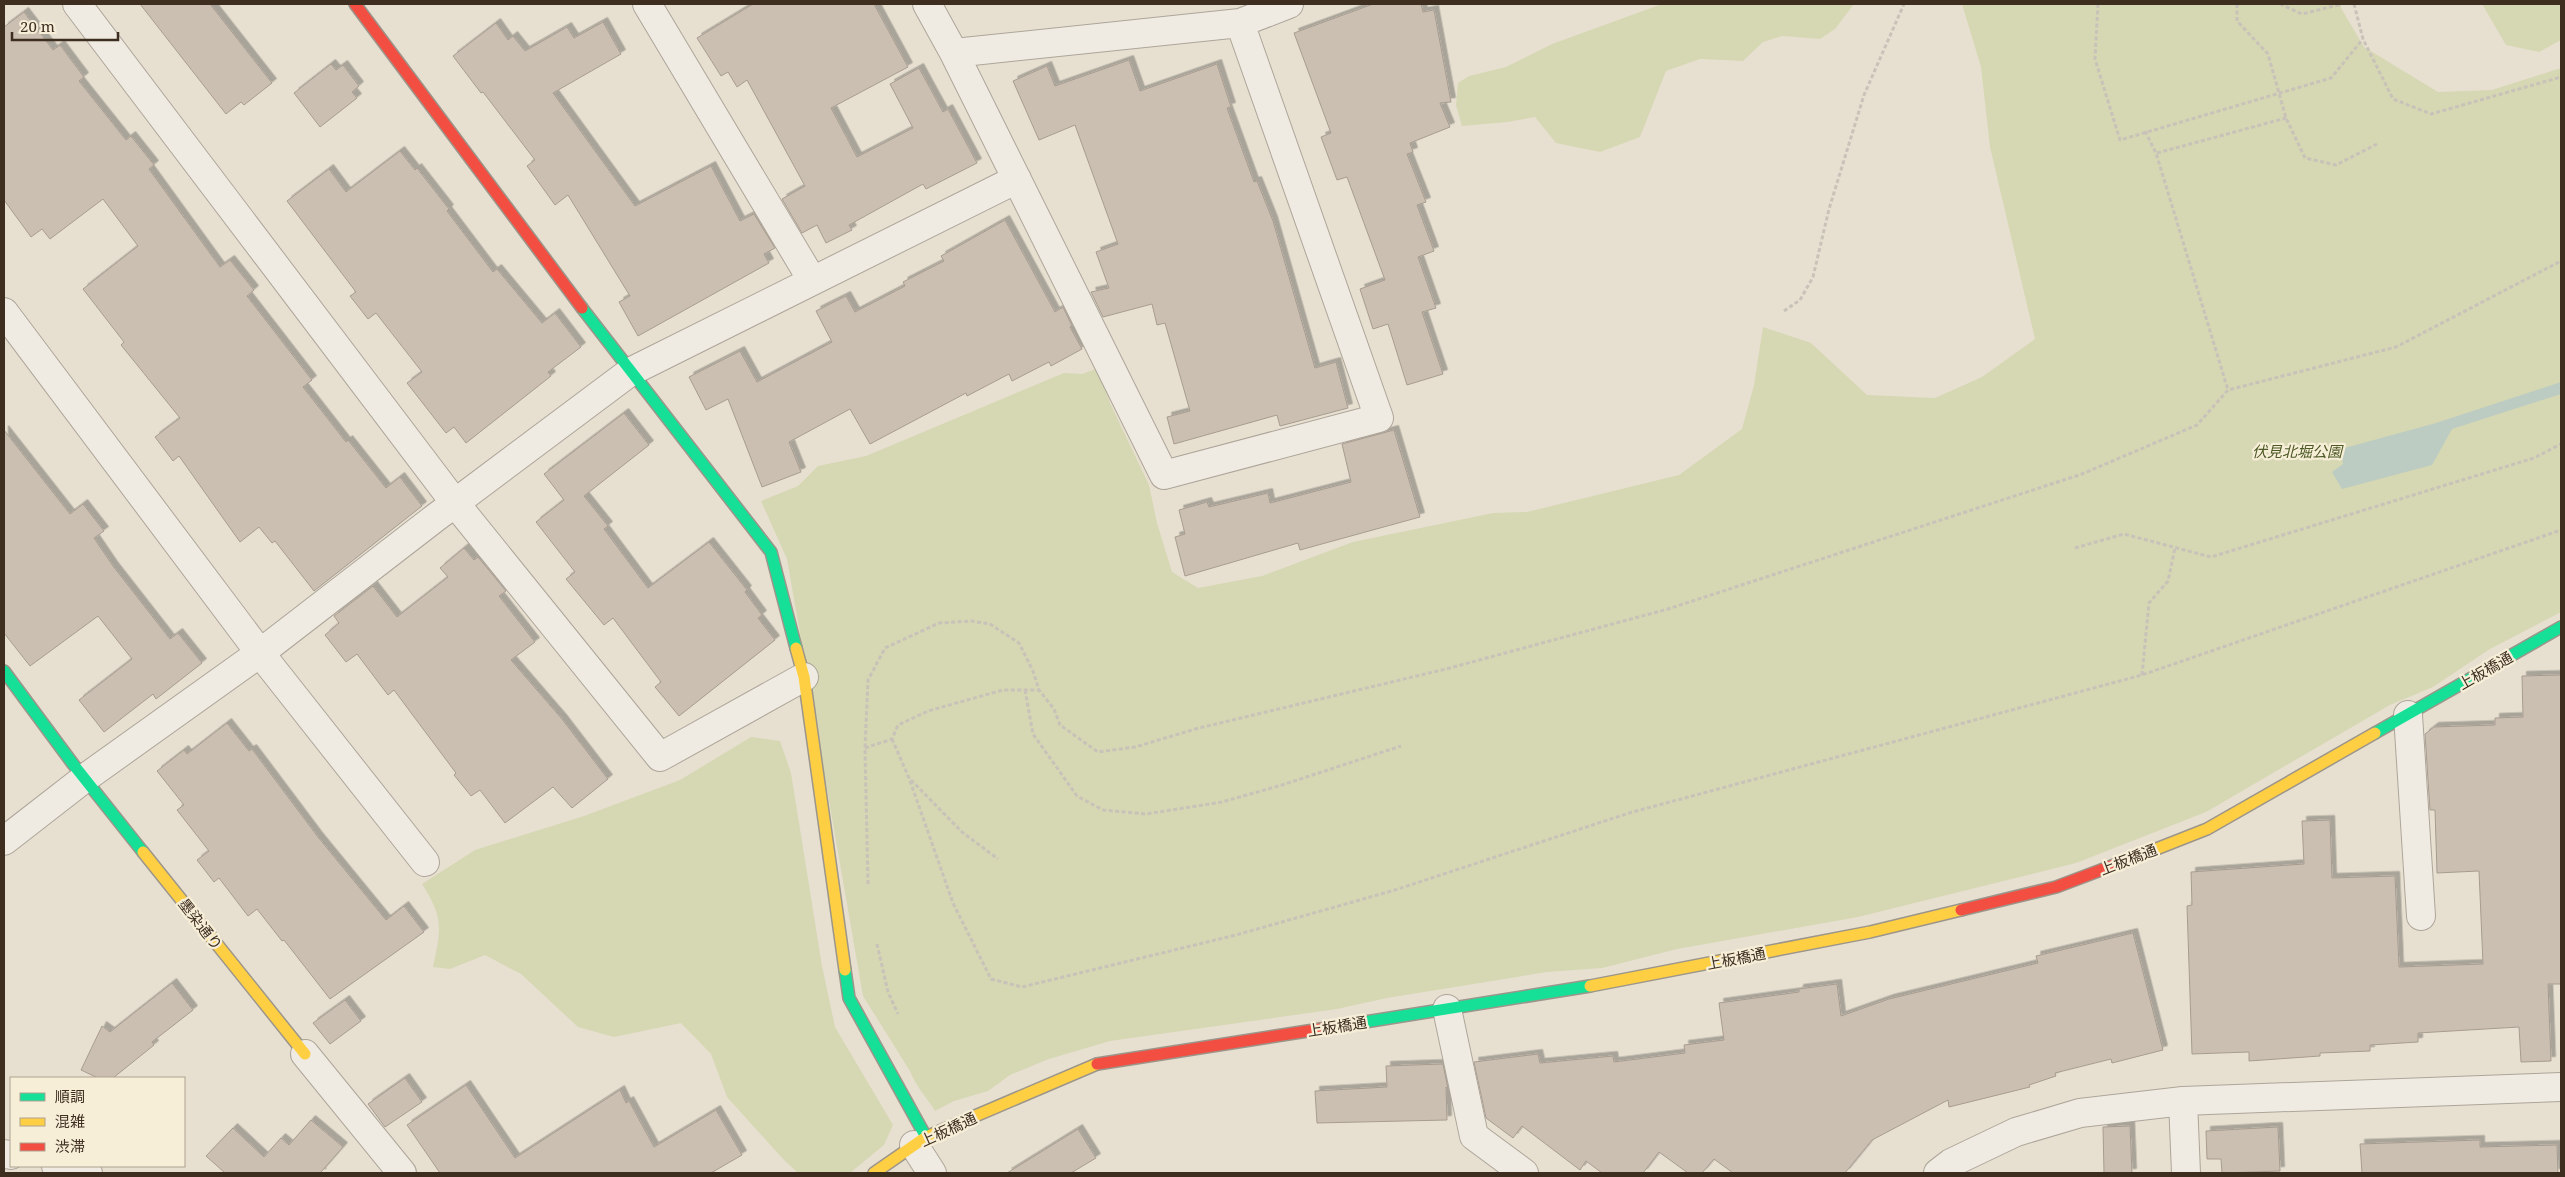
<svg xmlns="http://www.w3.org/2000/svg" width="2565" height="1177" font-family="'Noto Serif','Noto Sans JP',serif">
	<defs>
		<filter id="shadow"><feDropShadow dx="4.5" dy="-4.5" stdDeviation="0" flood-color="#0004"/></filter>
	</defs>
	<rect width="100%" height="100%" fill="#e7e0d1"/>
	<!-- green -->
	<path fill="#d6d7b3" d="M1662,4h192l-19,25 -15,10 -38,-3 -19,6 -20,19 -43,-2 -34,12 -26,66 -40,15 -44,-9 -21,-26 -27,5 -46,4 -6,-21 2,-22 11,-7 37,-9 46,-23z
		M1962,4h379v4l23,39 74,45 54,-2 69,-22v544l-71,37 -57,38 -43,18 -184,107 -130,51 -218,54 -181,32 -75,19 -55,4 -160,26 -50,11 -227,32 -61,18 -39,16 -22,16 -34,10 -19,10c-8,-13 -20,-26 -25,-40l-47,-75 -76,-437 -26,-58 37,-15 20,-20 48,-10 198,-83 18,1 16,-6 12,35 39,82 8,38 15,49 26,16 64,-12 91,-34 140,-29 34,-1 152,-37 63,-46 12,-44 9,-58 48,16 56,52 68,3 47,-21 53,-38 -45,-192 -9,-80z
		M2482,4h79v36l-22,12 -33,-7z
		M751,737l29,4 11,32 31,193 13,61 58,98 -9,20 -34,28h-52l-14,-13 -57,-63 -16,-43 -30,-31 -67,14 -36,-10 -57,-53 -36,-19 -35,14 -17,-2c8,-38 11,-49 -11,-83l53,-34 109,-34 96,-36z"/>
	<!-- water -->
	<path fill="#bcccc2" d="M2561,382v12l-109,35 -20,36 -90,24 -10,-17 11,-8 -2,-15 95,-26z"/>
	<!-- building -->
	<path fill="#cbbfb2" stroke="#a89c90" filter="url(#shadow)" d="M140,4h70l62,79 -28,22 -3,-3 -15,12z
		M753,4h121l34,63 -77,41 26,49 56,-29 -23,-44 29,-16 24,44 5,-3 29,54 -51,26 -3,-5 -74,41 3,5 -26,13 -9,-18 -15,8 -20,-34 23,-13 -58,-106 -10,7 -9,-15 -7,4 -24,-38z
		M1373,4h48l2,8 11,-2 17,92 -11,1 10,24 -40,16 3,9 -6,2 19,48 -9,3 17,46 -16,6 18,51 -14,4 21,62 -36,11 -19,-61 -15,5 -13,-40 25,-9 -38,-103 -10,3 -16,-43 10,-4 -37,-100z
		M24,12l29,38 7,-5 24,32 -5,4 47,59 5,-4 23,29 -5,4 71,98 10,-7 24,30 -7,6 65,84 -9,7 43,55 2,-2 38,48 14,-11 22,29 -108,85 -39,-50 -3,2 -13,-16 -19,15 -61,-86 -6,5 -18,-24 25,-19 -59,-73 3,-3 -41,-53 55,-43 -35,-47 -53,40 -8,-10 -11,8 -27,-37v-173z
		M603,22l18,32 -68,39 82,113 76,-40 29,55 14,-7 21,34 -11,6 5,9 -131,73 -19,-34 11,-6 -62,-101 -13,10 -28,-39 8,-6 -52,-68 -2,1 -28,-37 43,-33 12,17 5,-4 12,15 42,-24 7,11z
		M1129,60l11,31 77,-27 14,43 -4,1 27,74 3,-1 16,40 42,147 21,-6 12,46 -68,18 -3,-11 -103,29 -7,-27 23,-6 -25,-88 -8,2 -5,-21 -49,13 -12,-25 18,-4 -13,-36 22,-8 -43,-119 -36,15 -26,-59 34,-15 8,20z
		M331,64l5,6 7,-5 16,21 -7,6 5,6 -37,29 -26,-34z
		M400,151l15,19 2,-2 32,41 -2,2 46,61 4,-3 45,54 13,-10 26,34 -33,25 3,4 -85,67 -12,-16 -8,6 -39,-50 15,-11 -46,-59 -8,6 -18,-23 6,-4 -69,-91 42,-32 17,23z
		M1005,220l50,92 8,-5 9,19 -2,1 12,22 -31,17 -2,-4 -37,19 -3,-7 -42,22 -1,-3 -96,51 -20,-35 -61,33 12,30 -39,15 -34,-88 -22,11 -17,-33 51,-26 17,31 75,-40 -16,-31 30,-15 9,16 50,-26 -2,-4 41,-21 -3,-5z
		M624,413l25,32 -65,51 24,30 -4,3 44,59 61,-46 38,48 -2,2 17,23 -4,3 17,22 -96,76 -24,-29 6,-5 -48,-64 -9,7 -38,-46 9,-7 -39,-50 28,-22 -20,-26z
		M4,430l66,84 13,-10 21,27 -10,7 19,28 57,73 8,-6 24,30 -46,36 -3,-5 -49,38 -25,-32 53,-41 -34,-43 -68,50 -26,-33z
		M1394,430l26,87 -120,33 -2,-7 -113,33 -10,-39 10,-3 -6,-24 28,-8 2,5 59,-14 2,10 81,-21 -9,-38z
		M464,548l10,12 4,-3 28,34 -7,5 36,46 -24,18 51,59 46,60 -36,29 -19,-21 -48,36 -25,-33 -9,6 -17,-21 2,-2 -62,-83 -6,5 -31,-41 -11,8 -21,-27 14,-12 -5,-7 39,-30 24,31 51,-40 -8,-9z
		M2561,675v309h-13l3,77 -30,1 -2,-35 -101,6v9l-48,3v6l-50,2v3l-71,5v-9l-57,2 -5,-148 5,-1 -1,-33 113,-8 -2,-43 28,-1 2,58 63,-2 4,91 84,-3 -4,-93 -42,2 -2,-63h-5l-5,-76 9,-7 61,-2v-7l28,-1 -1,-41z
		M227,723l22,28 3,-2 66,88 68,83 18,-14 20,26 -94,67 -46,-59 -2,1 -25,-32 -9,7 -29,-38 -5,4 -17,-22 12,-9 -32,-41 7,-5 -27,-34 27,-21 3,4z
		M2133,933l30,117 -51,13 -1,-4 -56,14 1,3 -27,9 1,2 -81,20 -1,-7 -76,40 -27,33h-112l-19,-14 -12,14h-14l-29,-21 -16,21h-41l-16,-12 -6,9 -58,-44 -9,12 -27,-20 -12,-56 64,-8 2,9 73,-7 1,6 71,-9 -1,-8 40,-5 -5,-37 80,-11v-3l38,-5 4,32 48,-17 149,-36 -2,-7z
		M172,983l21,27 -41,32 2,3 -41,33h-15l-17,-8 21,-44 8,6z
		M345,1000l16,21 -31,23 -17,-21z
		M1443,1064l5,25 -2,-2 1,33 -130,3 -2,-32 72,-4 -1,-21z
		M405,1078l17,24 -37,25 -17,-23z
		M466,1085l49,73 105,-68 6,13 3,-2 25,46 62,-37 26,45 -31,18h-271l-33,-48z
		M311,1120l32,27 -22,25 1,1h-97l-19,-17 27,-28 31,29 17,-19 8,7z
		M2130,1126l2,47h-28l-1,-46z
		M2278,1127l2,44 -58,2 -1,-14h-14l-1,-28z
		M1078,1129l18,29 -25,15h-64z
		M2480,1140v7l77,-2 1,28h-196l-2,-29z"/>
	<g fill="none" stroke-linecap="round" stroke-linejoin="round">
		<defs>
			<path id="street" d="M77,4l378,499 205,254 144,-80
				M647,4l165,276
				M927,4l27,49 210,422 215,-57 -139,-395
				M954,53l286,-30 49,-19
				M4,312l256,341 165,209
				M2408,715l13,201
				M4,841l81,-63 175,-125 175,-135 195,-146 387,-193
				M1447,1009l27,127 50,37
				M305,1054l97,119
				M2183,1101l3,72
				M914,1145l18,28
				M4,1154l7,1
				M56,1166l32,7
				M1938,1173l13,-10 65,-31 64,-19 103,-12 378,-14"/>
			<path id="fast" d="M582,308l189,244 25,96
				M4,671l69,93 70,88
				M2375,733l186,-106
				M845,970l4,28 77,139
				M1327,1028l263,-42"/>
			<path id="slow" d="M796,648l8,29 41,293
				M143,852l162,202
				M2146,853l61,-24 168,-96
				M1590,986l280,-54 91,-22
				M874,1173l52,-36 171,-73"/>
			<path id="jam" d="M355,4l227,304
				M1961,910l95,-23 90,-34
				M1097,1064l230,-36"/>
		</defs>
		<!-- street casing -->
		<use href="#street" stroke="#ada599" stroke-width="30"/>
		<!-- fast casing -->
		<use href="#fast" stroke="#9c958a" stroke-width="14"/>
		<!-- slow casing -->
		<use href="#slow" stroke="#9c958a" stroke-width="14"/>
		<!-- jam casing -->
		<use href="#jam" stroke="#9c958a" stroke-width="14"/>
		<!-- path -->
		<path stroke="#c8c2b9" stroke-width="3" stroke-dasharray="4 2.5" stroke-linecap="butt" d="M2098,4l-3,55 25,81 211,-62 32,-39
			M2237,4v17l31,33 18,64 19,40 31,7 41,-21
			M2280,4l22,10 40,-10
			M2354,4l9,35 30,60 38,15 130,-37
			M2145,131l11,22 72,237
			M2157,153l129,-35
			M1784,311l16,-11 13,-23 16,-68 35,-114 40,-91
			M2075,548l49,-14 87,23 323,-99 27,-14
			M2142,675l7,-72 19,-22 7,-33
			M1025,690l8,44 44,62 26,14 43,4 76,-12 60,-17 119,-39
			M892,739l17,39 44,125 38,76 31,8 214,-52 159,-45 234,-77 513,-138 419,-145
			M865,748l27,-9 6,-14 30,-14 75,-21h36
			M911,780l51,52 36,27
			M868,884l-3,-136 3,-68 17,-32 54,-25 32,-2 19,3 29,19 14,28 6,19 15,19 6,16 38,27 37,-5 64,-19 247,-59 222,-60 414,-135 115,-49 31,-35 168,-43 165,-86
			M877,944l11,48 10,22"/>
		<!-- street -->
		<use href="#street" stroke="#efebe3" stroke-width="28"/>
		<!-- fast -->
		<use href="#fast" stroke="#16e098" stroke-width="11"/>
		<!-- slow -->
		<use href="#slow" stroke="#ffcf43" stroke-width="11"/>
		<!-- jam -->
		<use href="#jam" stroke="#f24e42" stroke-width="11"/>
	</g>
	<g text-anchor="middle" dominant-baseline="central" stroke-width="4.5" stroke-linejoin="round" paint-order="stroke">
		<!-- park labels -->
		<g font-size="15" font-style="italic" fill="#4d5a26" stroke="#f7eed8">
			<text x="2297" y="451">伏見北堀公園</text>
		</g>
		<!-- street labels -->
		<g font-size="15" fill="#3d2e20" stroke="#f7eed8">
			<text transform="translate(2485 670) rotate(-30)">上板橋通</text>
			<text transform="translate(2128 859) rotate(-21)">上板橋通</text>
			<text transform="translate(201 924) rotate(52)">墨染通り</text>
			<text transform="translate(1736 958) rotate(-11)">上板橋通</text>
			<text transform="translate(1337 1026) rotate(-9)">上板橋通</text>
			<text transform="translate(948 1129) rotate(-25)">上板橋通</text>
		</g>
	</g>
	<!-- border -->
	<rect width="2565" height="1177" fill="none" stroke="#3d2e20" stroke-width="10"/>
	<!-- legend -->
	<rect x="10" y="1077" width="175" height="90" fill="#f7eed8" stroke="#ada18e"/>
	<rect x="20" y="1093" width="25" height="8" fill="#16e098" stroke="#ada18e"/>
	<text x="55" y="1102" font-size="15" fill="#3d2e20">順調</text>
	<rect x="20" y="1118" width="25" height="8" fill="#ffcf43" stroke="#ada18e"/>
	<text x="55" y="1127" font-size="15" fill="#3d2e20">混雑</text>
	<rect x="20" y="1143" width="25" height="8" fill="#f24e42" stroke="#ada18e"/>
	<text x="55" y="1152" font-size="15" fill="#3d2e20">渋滞</text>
	<!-- scale -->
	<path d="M12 32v8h106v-8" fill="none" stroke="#3d2e20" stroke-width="2.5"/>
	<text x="20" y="32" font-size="15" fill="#3d2e20" stroke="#f7eed8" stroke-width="4" paint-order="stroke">20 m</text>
</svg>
